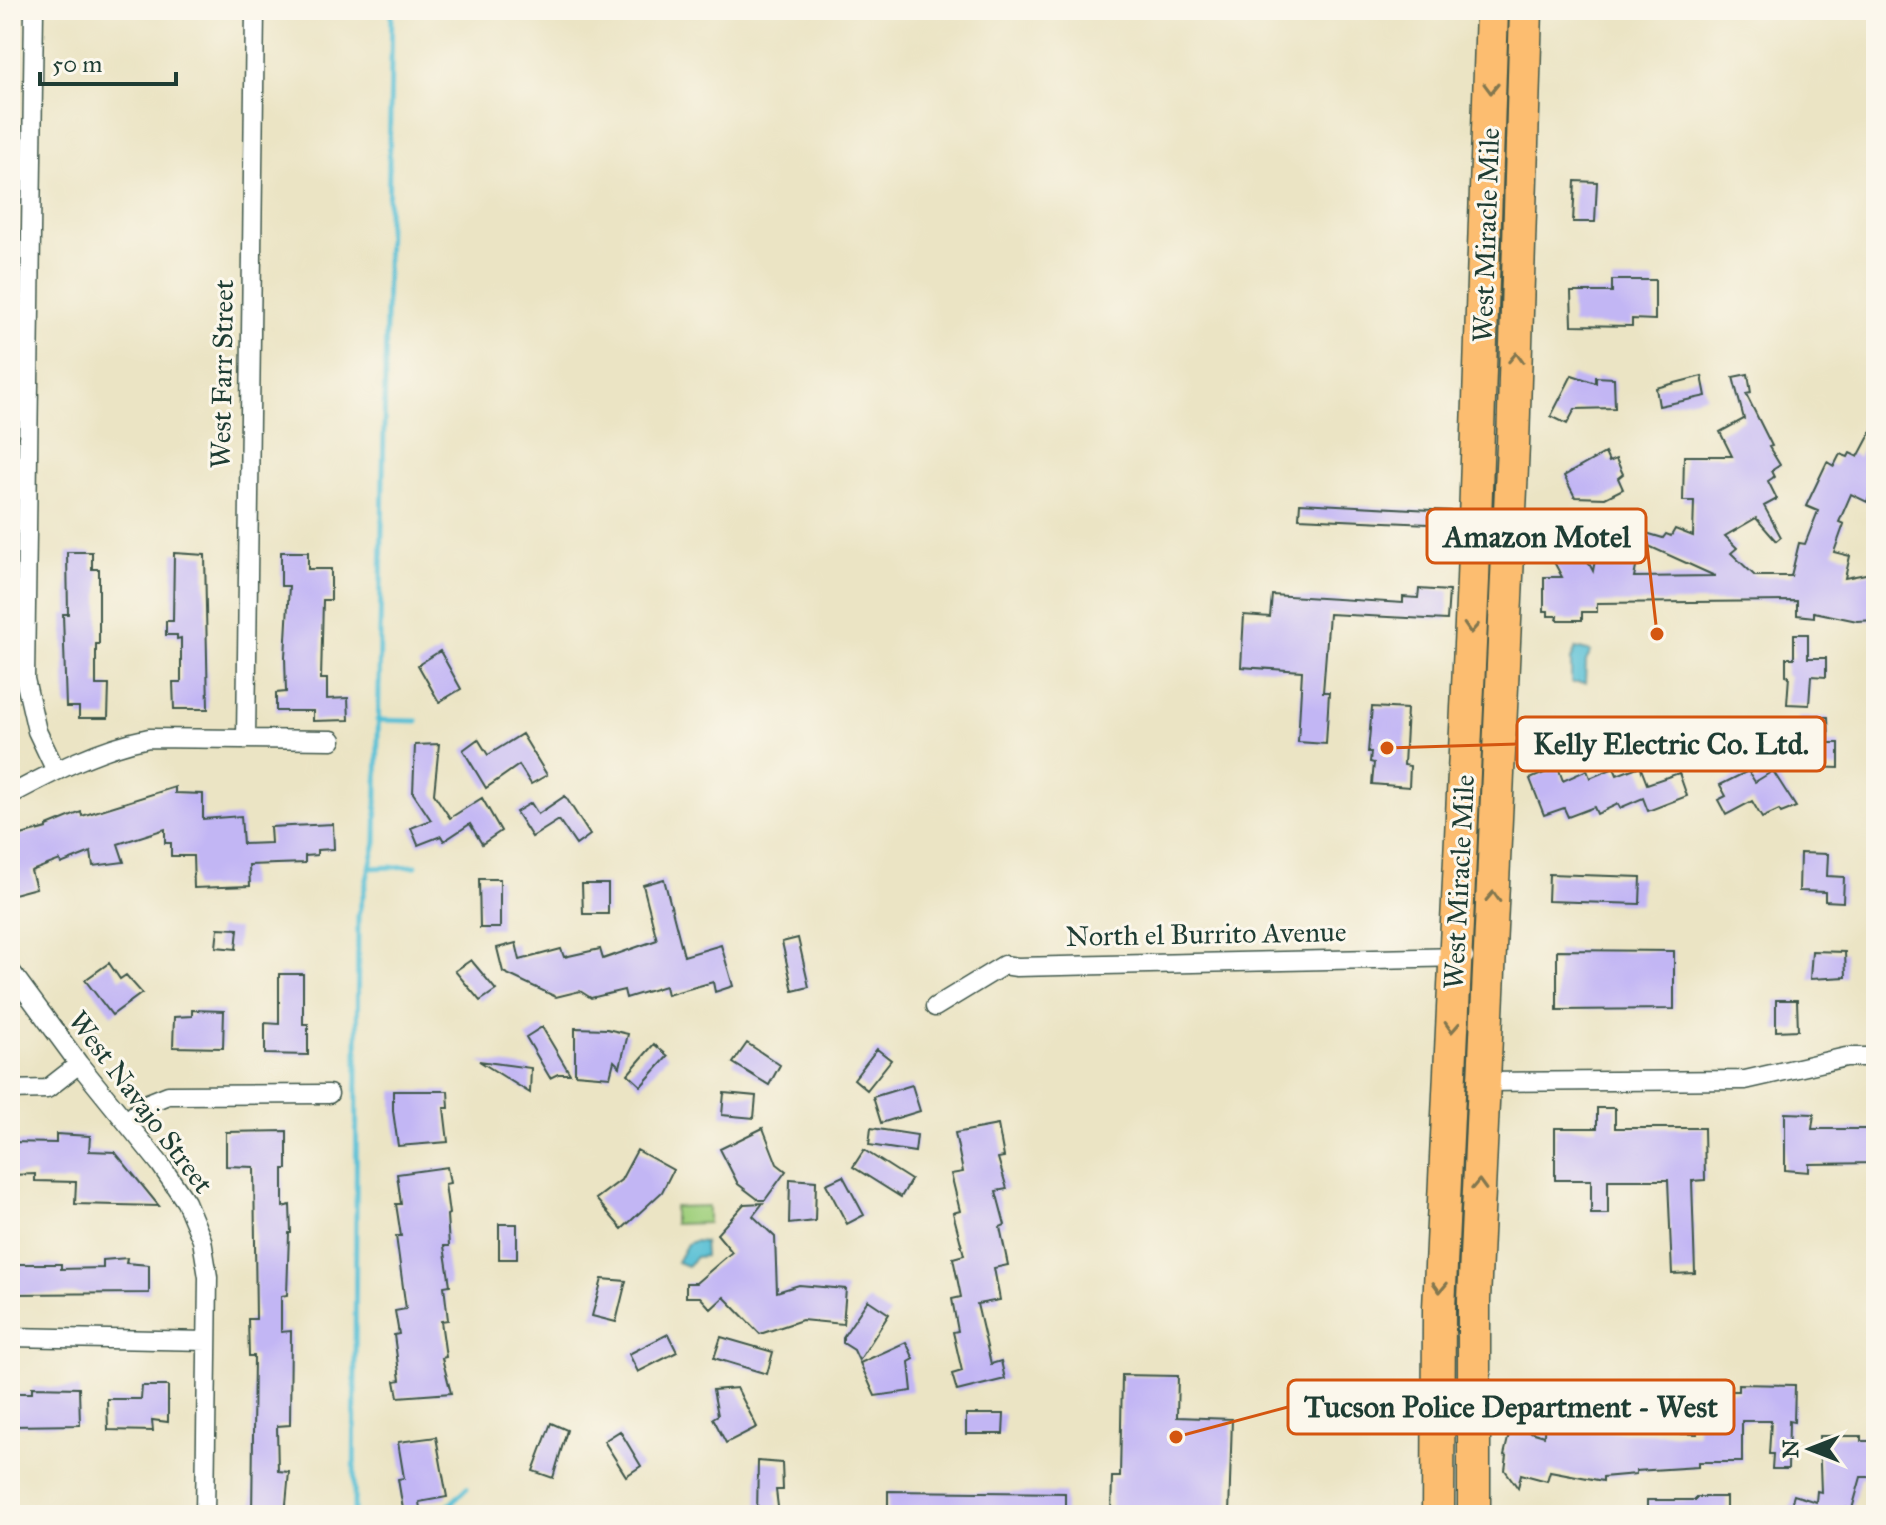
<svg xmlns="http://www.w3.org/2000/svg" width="1886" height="1525" font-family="'IM FELL Great Primer',serif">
	<rect width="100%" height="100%" fill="#fbf7ec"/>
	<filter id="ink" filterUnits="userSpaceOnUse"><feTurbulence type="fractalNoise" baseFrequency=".0125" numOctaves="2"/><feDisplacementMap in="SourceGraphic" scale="16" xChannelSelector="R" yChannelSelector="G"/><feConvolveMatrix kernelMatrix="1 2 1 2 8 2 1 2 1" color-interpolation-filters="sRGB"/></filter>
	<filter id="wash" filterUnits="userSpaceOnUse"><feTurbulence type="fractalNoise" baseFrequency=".006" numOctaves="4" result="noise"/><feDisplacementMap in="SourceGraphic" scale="32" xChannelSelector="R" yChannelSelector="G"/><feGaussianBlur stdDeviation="1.8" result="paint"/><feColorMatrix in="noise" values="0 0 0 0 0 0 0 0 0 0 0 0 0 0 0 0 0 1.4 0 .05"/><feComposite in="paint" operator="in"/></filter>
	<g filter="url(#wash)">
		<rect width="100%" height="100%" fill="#ebe4c4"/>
		<!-- green -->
		<path fill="#a1d07e" stroke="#608659" stroke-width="2" d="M708,1206v17l-34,1v-17z"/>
		<!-- water -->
		<path fill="#58c0d5" stroke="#3c7e84" stroke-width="2" d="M1576,648l15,4 -5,9 -1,22h-14v-23z
			M694,1241l10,1 1,14 -9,1 -9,9 -10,-4 10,-18z"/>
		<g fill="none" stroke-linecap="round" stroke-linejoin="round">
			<!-- stream -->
			<path stroke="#58c0d5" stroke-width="5" d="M377,720l40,1
				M369,868l47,-2
				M354,1515l4,-599 18,-74 16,-832
				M439,1515l28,-27"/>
		</g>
		<g id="blocks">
			<!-- building -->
			<path fill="#c2b6f4" d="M1575,181l22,1 -2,40h-22z
				M1612,280h43v40l-23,-1v7l-60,-1 -1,-33h41z
				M1748,374l3,19 -5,1 26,52 -3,1 11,18 -9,6 3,6 -6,4 9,18 -13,7 17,31 -5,4 -20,-23 -31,18 12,12 -6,5 24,23h36l8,-33 6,1 13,-33 -12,-5 21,-44 7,4 6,-12 8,3 2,-4 8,4 18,-34v61l-9,18 -16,-8 -12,28 5,2 -10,28 16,4 -5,22 31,-6v48l-19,1 -43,-9v5l-17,-2v-14l-200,2v9h-15v8h-25l1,-4h-10v-5h-4v-34h18l-18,-34 9,-6 -9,-17 17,-9 32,60 5,-27 42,5 -6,28 81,-1 -82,-37 3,-9 27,8 3,-4 5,2 4,-7 18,7 1,-35h-11l1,-45h48l-12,-24 24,-13 -11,-42z
				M1572,375l24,8v-6l18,1 1,30 -40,1 -8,15 -16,-8z
				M1702,376l4,20 -47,10 -3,-18z
				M1605,453l4,9 7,-3 7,15 -5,4 5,11 -18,9 -30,-1 -11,-21z
				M1300,503l150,8v14l-151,-7z
				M67,552h25v17h7v75h-3v41h13l-1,33h-29v-11h-13l-3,-93h5z
				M281,552h27v17h23v31h-8l-2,79h6v20l21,-1 1,22 -36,1v-10h-37v-18l10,-1 -1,-35 4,-71h-8z
				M174,553l31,2 3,154h-34l-1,-27h8v-44l-4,1v-4h-11v-14h7z
				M1419,589l30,2 -2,29 -118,-6 -6,78h6l-3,52 -28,-2 4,-71 -61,-4 3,-52 26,2 2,-22 131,8v-6l15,1z
				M1794,634h14v24h18v19l-15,-1 -2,29 -22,-1 2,-28 -3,-1v-17h8z
				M440,651l21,38 -22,13 -21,-37z
				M1372,707l35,2 -3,56 6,1 -1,21 -37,-3 2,-21 -4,-1 1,-10h-3z
				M1798,717h30l1,26h10v25l-32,-1 1,-28 -10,-1z
				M522,734l25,41 -16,9 -12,-19 -33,23 -23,-38 15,-11 10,16z
				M439,744l-5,50 16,24 32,-20 19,33 -19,13 -12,-20 -26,17 -3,-5 -23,9 -7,-17 20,-8 -18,-27 2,-48z
				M1640,766l7,18 32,-11 8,23 -39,15 -5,-13 -23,10 -2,-4 -21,10 -3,-7 -26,10 -4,-9 -20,7 -14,-36 28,-12 5,14 24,-11 3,8 24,-10 3,7z
				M1748,771l7,11 18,-11 23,36 -15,6 -2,-3 -17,8 -10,-17 -26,14 -8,-15 8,-4 -6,-11z
				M175,787v6l28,1v25l38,-3 2,28 28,-1 -1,-16 63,-3 1,25 -17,1v5l-12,1v7l-56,2 1,21 -56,2 -1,-32h-22v-13h-6v-14l-47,15 6,18 -31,4 -2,-14 -30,12 -1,-4 -29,11 5,17 -26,7v-57l37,-10v-2l34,-14 1,4z
				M565,796l25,39 -14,10 -17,-25 -27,17 -16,-25 15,-9 7,11z
				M1800,853l28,1 -1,22 17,1 -1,25 -18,-1v-9l-26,-1z
				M1549,874l92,3 -1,27 -92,-3z
				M479,879h21v49h-20z
				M664,879l20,77 37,-11 12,41 -18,6 -2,-10 -46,13 -2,-9 -39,12 -2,-8 -33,8 -11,-7 -24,6 -53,-25 -6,-24 19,-5 4,17 41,-11 3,8 36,-8 3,10 54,-19 -14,-55z
				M582,884h26v30h-25z
				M218,928l20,1 -2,20 -20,-2z
				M798,938l11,49 -16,4 -11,-49z
				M1557,950l117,1v58l-117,1z
				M1812,951l33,1 1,25 -36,2z
				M471,960l25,30 -16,11 -25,-30z
				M109,963l11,16 6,-4 16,18 -30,22 -27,-35z
				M279,974h24v50h5v31l-43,-1v-31l14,1z
				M1776,1000h21l1,30 -22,1z
				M192,1010l32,1 -1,37 -50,-1 1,-30 18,-1z
				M542,1027l28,47h-12l-8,4 -24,-41z
				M575,1028l32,1 21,5 -8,33 -6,-6 -4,16 -35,-3z
				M747,1043l33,22 -11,20 -36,-22z
				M654,1044l14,12 -27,30 -13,-12z
				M877,1049l14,11 -24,30 -13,-11z
				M479,1061l52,7 -1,25z
				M912,1085l8,26 -39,12 -8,-26z
				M393,1091h55l1,17h-5l4,34 -50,4 -5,-35z
				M724,1093l32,3 -2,22 -32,-3z
				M1597,1108h18v20h89l1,52 -13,1 3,92 -23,1 -4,-94h-60v34h-17v-34h-36v-52h42z
				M1785,1113l29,1 -2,15h64v34l-67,1v8l-24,-2z
				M998,1125l6,32 -6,1 9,31 -11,2 9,34 -5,2 8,38 -14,3 6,32 -23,4 14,60 10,-3 4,18 -48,12 -5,-17 10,-3 -9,-39 5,-1 -6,-32 9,-2 -8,-39 11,-3 -11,-42 7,-2 -9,-37 12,-2 -8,-39z
				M763,1128l14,36 9,7 -21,29h-6l-21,-16 -18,-35z
				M871,1128l46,7 -2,17 -46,-7z
				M287,1131v38h-4v38l7,-2 1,28h-2l-2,62 -6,1v36l10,-1 -1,94 -13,1 1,45 11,1 -4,43h-33l2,-159h-5l-1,-37h8l-2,-152 -28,-1v-34z
				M56,1134l34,2 -1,15 26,1 44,54 -84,-2 1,-22 -41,-1v-7l-25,1v-33l46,1z
				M637,1150l36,20 -11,22 -40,37 -26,-30 25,-19z
				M864,1150l47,30 -10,17 -48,-30z
				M447,1167l3,16 -5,1 4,30 -2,1 2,31h-5l6,39 -6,1 4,34 -7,1 5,36 -4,1 9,35 -53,4 -3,-16 5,-1 -6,-45 5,-1 -4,-23 11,-2 -10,-73h5l-5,-32h5l-4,-30z
				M843,1176l21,39 -17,9 -21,-40z
				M790,1179l26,2 -1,40 -26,3z
				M763,1203l-10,13 22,21 2,55 22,-7 47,4 -3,35 -41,-4 -42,14 -36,-37 -13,12 -11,-12h-14v-14h10l36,-31 -15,-18 27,-30z
				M499,1224h18v35h-18z
				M127,1258l-1,5 23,2v28l-139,1v-30h51v5l42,-1v-8z
				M602,1279l24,2 -10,41 -24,-6z
				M868,1300l21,14 -30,47 -5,-11 -11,-7v-6z
				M668,1334l9,18 -39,20 -9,-18z
				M721,1337l52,15 -6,22 -53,-16z
				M906,1342l8,17 -5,3 3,29 -37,5 -15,-33z
				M1122,1375l56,1 -1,41 55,2 -3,96h-118l1,-38h8z
				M1738,1384l57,1 -1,37 -5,-1 -1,48h-16l1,-15h-4l2,-33h-29v41h-44v5l-62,4v3l-33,3v4l-53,-10 -3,10 -26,-7 -3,14 -13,-18 2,-14 -3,-1 6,-25 9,3 1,-4 24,7 1,-34h34v24l8,2 -1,4 111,2v-20h26l3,-23h12z
				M142,1386h26v36l-16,-2 1,11 -45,-1 -1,-31h34z
				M32,1387l47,1 1,37 -70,1v-33h22z
				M737,1388l20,39 -31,16 -13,-25 5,-3 -5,-25z
				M966,1414h38l-1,20h-37z
				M551,1423l16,7 -14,48 -20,-7z
				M620,1431l21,35 -15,10 -22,-35z
				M1819,1436h42v5h15v36h-15l-9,32 -5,-1 1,7h-60l6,-20 22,7 1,-11 4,1z
				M436,1437l11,60 -28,5 2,13h-17l-6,-36 6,-1 -6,-36z
				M758,1461l24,2 1,27h-7l3,25h-22z
				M888,1491l177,2v22h-177z
				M1696,1497h30v18h-79v-15h49z"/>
		</g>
	</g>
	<g filter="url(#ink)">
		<use href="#blocks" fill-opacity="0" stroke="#3e564a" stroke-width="2"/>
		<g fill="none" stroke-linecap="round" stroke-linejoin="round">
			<defs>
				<path id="minor" d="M34,10l-9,669 12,52 19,40
					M246,739l9,-729
					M10,795c45,-24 89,-47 139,-57l183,2
					M10,970l69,94 81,100 26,38 16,38 6,37 -3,238
					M935,1007l69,-42 13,2 447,-10
					M1485,1082l260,-2 101,-23h30
					M10,1090l37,-1 32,-25
					M126,1122l22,-19 20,-8 161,-1
					M10,1337l197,4"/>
				<path id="trunk" d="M1438,1515l1,-207 34,-728 19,-570
					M1474,1515v-215l39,-855 13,-435"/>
			</defs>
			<!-- minor casing -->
			<use href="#minor" stroke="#3e564a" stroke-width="21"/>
			<!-- trunk casing -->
			<use href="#trunk" stroke="#3e564a" stroke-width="35"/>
			<!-- minor -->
			<use href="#minor" stroke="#fff" stroke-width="18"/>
			<!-- trunk -->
			<use href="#trunk" stroke="#fcbd6f" stroke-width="32"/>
		</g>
		<!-- one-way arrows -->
		<defs><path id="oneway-chevron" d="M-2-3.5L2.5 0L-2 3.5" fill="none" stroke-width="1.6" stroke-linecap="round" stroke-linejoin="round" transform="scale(2)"/></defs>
		<g stroke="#82774f">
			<use href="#oneway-chevron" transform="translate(1491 88) rotate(91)"/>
			<use href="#oneway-chevron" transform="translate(1516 358) rotate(-88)"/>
			<use href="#oneway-chevron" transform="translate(1471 628) rotate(93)"/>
			<use href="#oneway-chevron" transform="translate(1493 897) rotate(-87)"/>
			<use href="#oneway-chevron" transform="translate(1452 1027) rotate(93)"/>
			<use href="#oneway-chevron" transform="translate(1479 1185) rotate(-88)"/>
			<use href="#oneway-chevron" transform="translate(1440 1287) rotate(92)"/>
		</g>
	</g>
	<g text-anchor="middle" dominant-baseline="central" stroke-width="6" stroke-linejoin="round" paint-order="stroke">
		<!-- street labels -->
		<g font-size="28" fill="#1f3d34" stroke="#fbf7ec">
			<text transform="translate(1486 235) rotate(-88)">West Miracle Mile</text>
			<text transform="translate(222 374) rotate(-89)">West Farr Street</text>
			<text transform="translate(1459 882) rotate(-87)">West Miracle Mile</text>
			<text transform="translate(1206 934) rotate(-1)">North el Burrito Avenue</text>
			<text transform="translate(141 1102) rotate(53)">West Navajo Street</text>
		</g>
	</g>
	<!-- callouts -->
	<path fill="none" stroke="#d45610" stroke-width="3" d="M1657 634L1646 536M1387 748L1517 744M1176 1437L1288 1407"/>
	<g fill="#d45610" stroke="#fbf7ec" stroke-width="3">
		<circle cx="1657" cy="634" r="8"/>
		<circle cx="1387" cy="748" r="8"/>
		<circle cx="1176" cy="1437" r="8"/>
	</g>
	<g fill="#fbf7ec" stroke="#d45610" stroke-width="3">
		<rect x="1427" y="509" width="219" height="54" rx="8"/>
		<rect x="1517" y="717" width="308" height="54" rx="8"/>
		<rect x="1288" y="1380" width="446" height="54" rx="8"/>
	</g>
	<g font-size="30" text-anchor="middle" font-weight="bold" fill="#1f3d34">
		<text x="1537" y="547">Amazon Motel</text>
		<text x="1671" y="754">Kelly Electric Co. Ltd.</text>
		<text x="1511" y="1417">Tucson Police Department - West</text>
	</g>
	<!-- margin -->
	<rect width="1886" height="1525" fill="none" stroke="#fbf7ec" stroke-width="40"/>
	<!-- north arrow -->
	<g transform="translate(1810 1449) rotate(270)" stroke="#fbf7ec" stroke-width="6" paint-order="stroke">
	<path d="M0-6L14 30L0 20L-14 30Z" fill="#1f3d34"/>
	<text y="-12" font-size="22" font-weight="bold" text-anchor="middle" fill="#1f3d34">N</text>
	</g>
	<!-- scale -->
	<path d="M40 72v12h136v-12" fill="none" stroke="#1f3d34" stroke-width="4"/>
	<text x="52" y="72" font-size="24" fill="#1f3d34" stroke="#fbf7ec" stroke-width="6" paint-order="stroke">50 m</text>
</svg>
